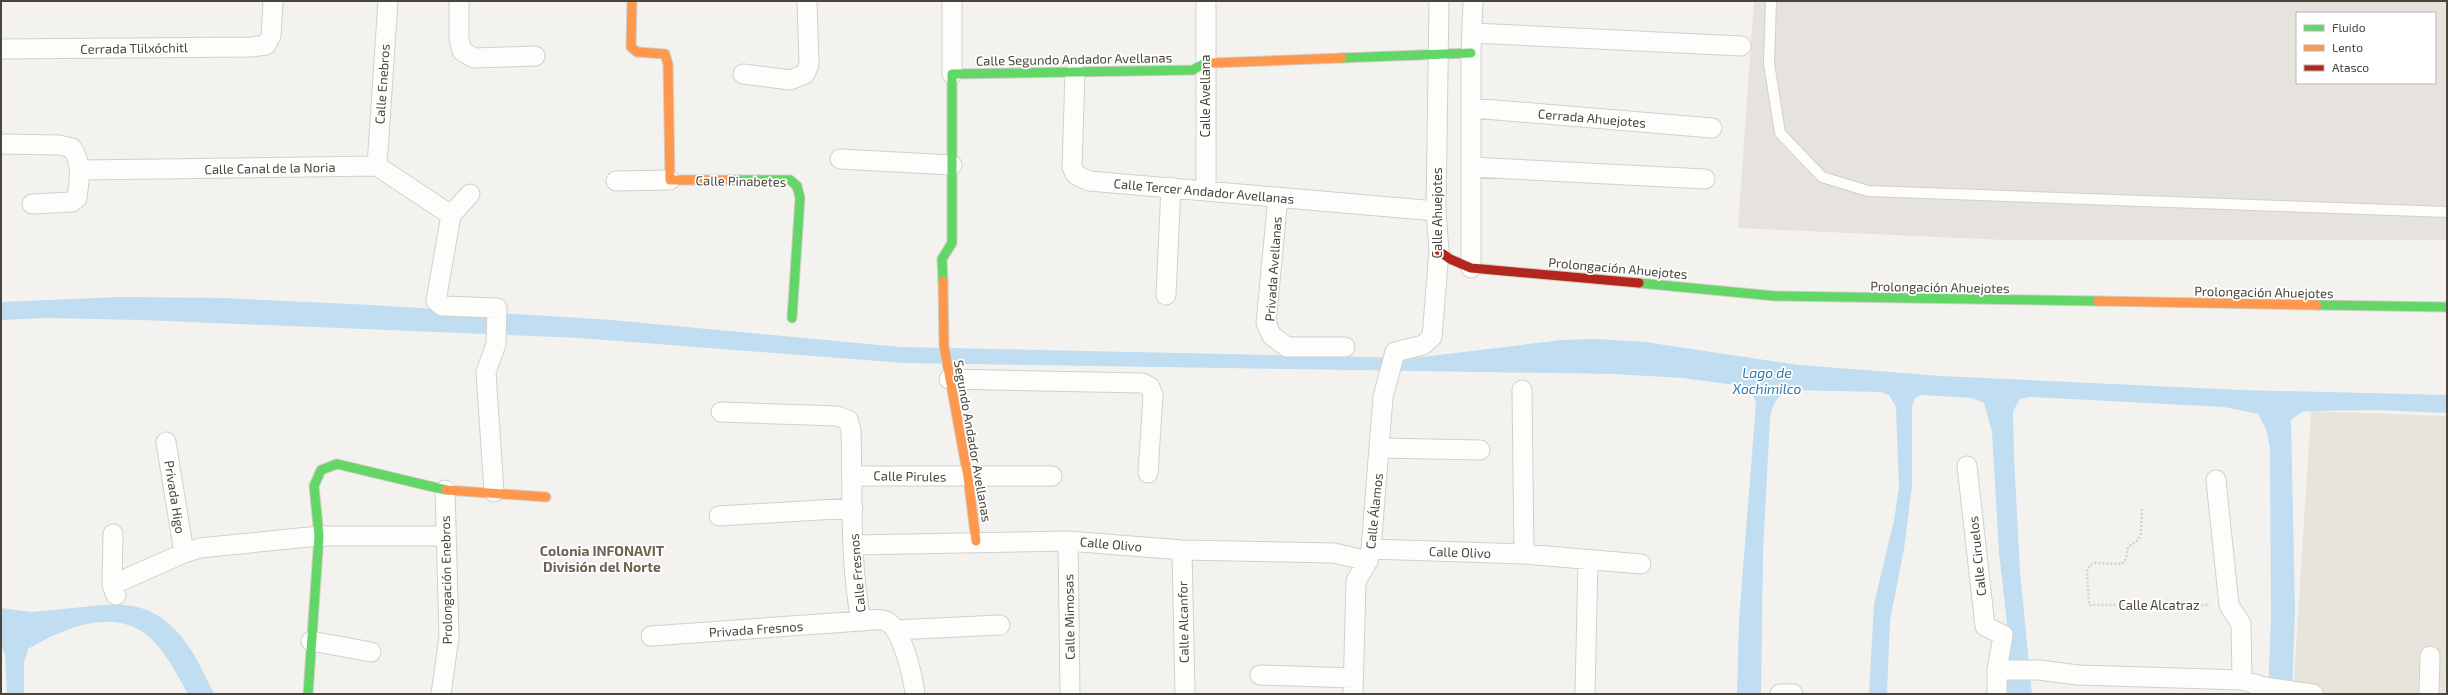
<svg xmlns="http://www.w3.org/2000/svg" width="2448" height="695" font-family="'Exo 2',sans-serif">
	<rect width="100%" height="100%" fill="#f4f2ee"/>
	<!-- residential -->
	<path fill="#e7e4dc" d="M2311,411l136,5v278h-154z"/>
	<!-- industrial -->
	<path fill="#e6e2de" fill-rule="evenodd" d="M1754,1h693v239h-443l-266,-12zM2297,13h138v70h-138z"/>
	<!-- water -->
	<path fill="#c0ddf1" d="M120,297l105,1 147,7 239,15 289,27 514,11 148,-18 35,-1 48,3 154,23 142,11 299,14 207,5v18l-71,-3 -65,1 -9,1 -11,8 4,191 -3,83h-24l3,-75 -1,-171 -4,-19 -8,-15 -34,-7 -194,-10 -10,2 -7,12 1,45 6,116 12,122h-25v-71l-8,-71 -7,-120 -8,-29 -12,-5 -51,-3 -6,3 -3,9v79l-8,63 -14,71 -3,74h-18l5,-90 20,-84 5,-32 -3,-81 -7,-12 -8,-3 -91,-2c-14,7 -17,13 -20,28l-7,134 -2,142h-24l2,-74 17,-217 -4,-11 -9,-6 -61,-8 -68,-4 -710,-11 -324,-25 -438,-18 -96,-2 -45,2v-18z
		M104,605c12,0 25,-1 37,3 39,12 57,52 73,86h-26c-12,-21 -26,-50 -47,-63 -35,-22 -82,0 -113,18l-4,14v31h-17l-2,-40 -4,-7v-39l31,4z"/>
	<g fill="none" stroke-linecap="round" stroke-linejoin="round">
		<defs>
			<path id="lane" d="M1771,1l-2,62 11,70 42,44 46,14 579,21"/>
			<path id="street" d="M459,1v38l3,12 12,7 61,-2
				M1472,33l269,13
				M1,49l250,-2 15,-2 5,-9 2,-35
				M1075,72l-3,95 4,8 13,6 347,30
				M743,74l47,6 15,-6 4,-9 -2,-64
				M952,74v-73
				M1472,108l240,20
				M1,144l58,1 13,3c11,17 7,32 5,50l-5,4 -40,2
				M840,159l112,6
				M377,166l11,-165
				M1471,167l234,12
				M81,170l296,-4 74,49 19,-21
				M616,181l54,-1
				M1206,190v-189
				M1278,197l-12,126 6,13 15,11h58
				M451,215l-15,86 6,5 55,2 -1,36 -10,28 8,120
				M1471,268v-215l2,-52
				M1166,295l5,-108
				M949,379l193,4 8,4 3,8 -5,78
				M1522,390l2,164
				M721,412l116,4 11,4 3,10c2,63 -2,128 10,191 8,-1 20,-3 27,1 15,10 25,55 27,72
				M166,442l18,111
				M1380,448l100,2
				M1967,466l18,160 18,9 -6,35v24
				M852,476h200
				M2216,480l13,125 12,19 1,56
				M719,516l134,-8
				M113,534l-1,51 4,10
				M1068,541l2,153
				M853,545l215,-4 114,9 152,3 34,8
				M1371,549l153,5 117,10
				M1182,550l3,144
				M112,585l72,-32 16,-5 119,-12h126
				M895,630l105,-5
				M651,636l210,-15
				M311,641l60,11
				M1997,670h42l39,5 164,5 22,7 49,7
				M1260,675l93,3
				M441,694l8,-57 -4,-147
				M1353,694l3,-113 12,-20 3,-12 12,-152 12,-45 28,-7 9,-8 7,-86 -3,-40 3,-210
				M1585,694l3,-134
				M1780,694h13
				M2429,694l1,-38"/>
			<path id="fast" d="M1342,58l129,-5
				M730,180h60l7,6 3,12 -8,120
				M943,281l-1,-22 10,-16v-169l241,-4 12,-7h8
				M1639,283l136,13 323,5
				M2317,305l130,2
				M308,694l11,-158 -5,-50 7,-16 16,-6 109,26"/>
			<path id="slow" d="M632,1l-1,46 6,5 28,2 3,10 2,116h60
				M1213,63l129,-5
				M943,281l1,65 24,131 8,64
				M2098,301l219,4
				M446,490l100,7"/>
			<path id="jam" d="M1439,251l11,8 21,9 168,15"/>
		</defs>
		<!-- lane casing -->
		<use href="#lane" stroke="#d2d0cb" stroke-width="12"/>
		<!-- street casing -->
		<use href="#street" stroke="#d2d0cb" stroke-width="21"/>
		<!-- fast casing -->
		<use href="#fast" stroke="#d3cfc5" stroke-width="11"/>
		<!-- slow casing -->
		<use href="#slow" stroke="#d3cfc5" stroke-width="11"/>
		<!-- jam casing -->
		<use href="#jam" stroke="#d3cfc5" stroke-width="11"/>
		<!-- path -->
		<path stroke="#d3d2cc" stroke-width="2.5" stroke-dasharray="2 2" stroke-linecap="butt" d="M2142,509l-1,24 -3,7 -10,7 -2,12 -4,5 -27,-1 -5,2 -3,6 2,34h121"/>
		<!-- lane -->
		<use href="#lane" stroke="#fdfdfc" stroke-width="10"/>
		<!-- street -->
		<use href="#street" stroke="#fdfdfc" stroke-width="19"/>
		<!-- fast -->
		<use href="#fast" stroke="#63d668" stroke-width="9"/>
		<!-- slow -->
		<use href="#slow" stroke="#ff974d" stroke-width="9"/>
		<!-- jam -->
		<use href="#jam" stroke="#b3261e" stroke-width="9"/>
	</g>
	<g text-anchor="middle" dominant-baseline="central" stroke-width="3.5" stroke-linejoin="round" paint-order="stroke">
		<!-- street labels -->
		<g font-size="13" fill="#4b4439" stroke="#fff">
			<text transform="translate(134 48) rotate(-1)">Cerrada Tlilxóchitl</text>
			<text transform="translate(1074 59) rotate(-1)">Calle Segundo Andador Avellanas</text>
			<text transform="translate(382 84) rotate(-86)">Calle Enebros</text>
			<text transform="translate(1205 96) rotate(-90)">Calle Avellana</text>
			<text transform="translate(1592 118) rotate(5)">Cerrada Ahuejotes</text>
			<text transform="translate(270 168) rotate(-1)">Calle Canal de la Noria</text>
			<text transform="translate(741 181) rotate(1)">Calle Pinabetes</text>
			<text transform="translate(1204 191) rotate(5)">Calle Tercer Andador Avellanas</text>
			<text transform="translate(1437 213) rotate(-90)">Calle Ahuejotes</text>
			<text transform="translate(1618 268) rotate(5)">Prolongación Ahuejotes</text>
			<text transform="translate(1273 269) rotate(-86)">Privada Avellanas</text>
			<text transform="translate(1940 287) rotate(1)">Prolongación Ahuejotes</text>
			<text transform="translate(2264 292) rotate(1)">Prolongación Ahuejotes</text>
			<text transform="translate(973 441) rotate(80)">Segundo Andador Avellanas</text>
			<text transform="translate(910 476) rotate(1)">Calle Pirules</text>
			<text transform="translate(175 497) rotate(81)">Privada Higo</text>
			<text transform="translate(1374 511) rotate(-84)">Calle Álamos</text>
			<text transform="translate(1111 544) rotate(5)">Calle Olivo</text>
			<text transform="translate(1460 552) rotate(2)">Calle Olivo</text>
			<text transform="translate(1977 556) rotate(-96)">Calle Ciruelos</text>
			<text transform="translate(857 573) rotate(-95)">Calle Fresnos</text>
			<text transform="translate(446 580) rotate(-91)">Prolongación Enebros</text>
			<text x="2159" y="605">Calle Alcatraz</text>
			<text transform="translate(1069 617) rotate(-91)">Calle Mimosas</text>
			<text transform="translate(1183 622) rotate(-91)">Calle Alcanfor</text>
			<text transform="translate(756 629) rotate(-4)">Privada Fresnos</text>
		</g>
		<!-- water labels -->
		<g font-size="14" font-style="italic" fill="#2e7ab2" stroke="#fff">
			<text x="1767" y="372">Lago de<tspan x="1767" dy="16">Xochimilco</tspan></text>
		</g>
		<!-- neighbourhood labels -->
		<g font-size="14" font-weight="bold" fill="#6e6250" stroke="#fff">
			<text x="602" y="550">Colonia INFONAVIT<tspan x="602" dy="16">División del Norte</tspan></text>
		</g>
	</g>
	<!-- border -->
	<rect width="2448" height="695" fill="none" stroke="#4b4439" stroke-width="4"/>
	<!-- legend -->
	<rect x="2296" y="12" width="140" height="72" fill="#ffffff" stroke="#b7b4b0"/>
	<rect x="2304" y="25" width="20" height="6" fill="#63d668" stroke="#b7b4b0"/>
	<text x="2332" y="32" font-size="12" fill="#4b4439">Fluido</text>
	<rect x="2304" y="45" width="20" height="6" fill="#ff974d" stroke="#b7b4b0"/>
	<text x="2332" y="52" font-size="12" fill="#4b4439">Lento</text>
	<rect x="2304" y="65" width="20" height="6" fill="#b3261e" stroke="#b7b4b0"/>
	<text x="2332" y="72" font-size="12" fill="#4b4439">Atasco</text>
</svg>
